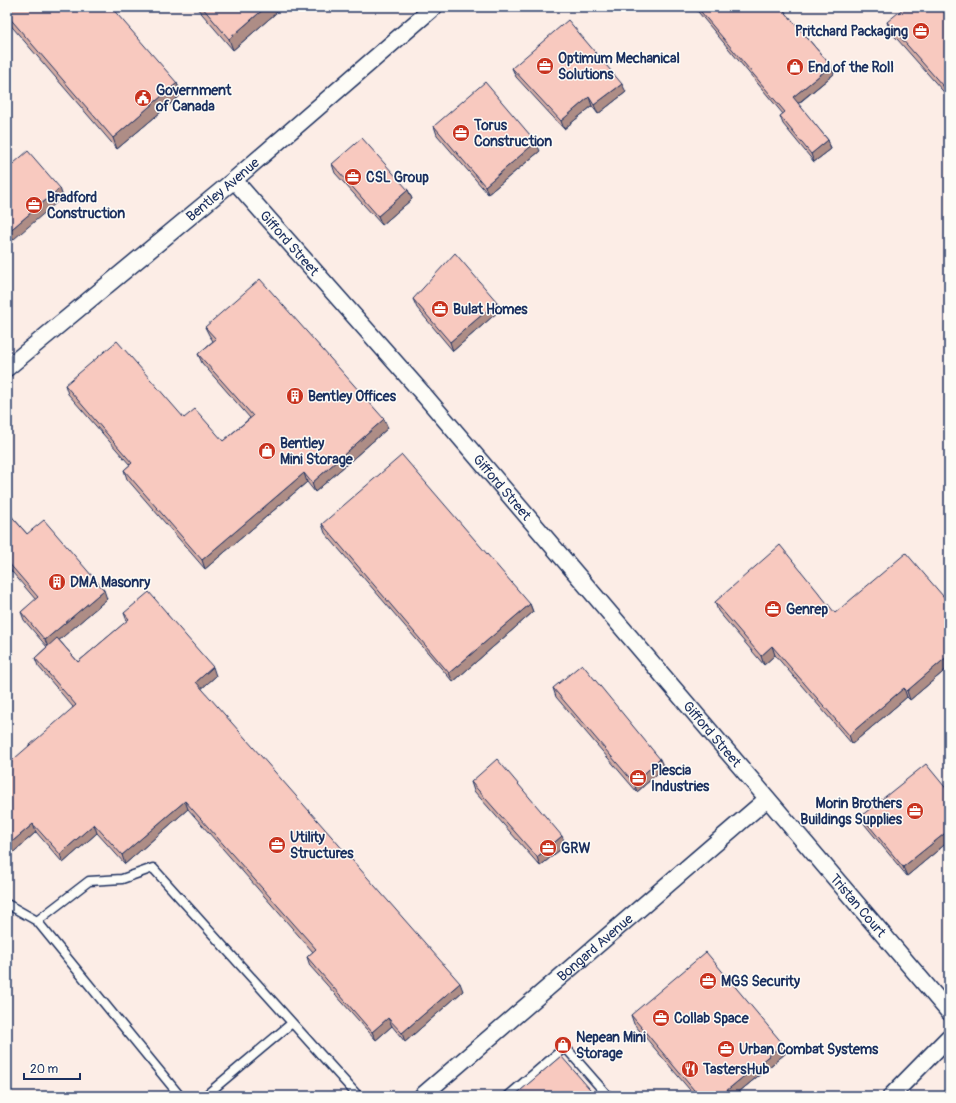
<svg xmlns="http://www.w3.org/2000/svg" width="956" height="1103" font-family="Pangolin,sans-serif">
	<rect width="100%" height="100%" fill="#fdfcf7"/>
	<filter id="ink" filterUnits="userSpaceOnUse"><feTurbulence type="fractalNoise" baseFrequency=".025" numOctaves="2"/><feDisplacementMap in="SourceGraphic" scale="8" xChannelSelector="R" yChannelSelector="G"/><feConvolveMatrix kernelMatrix="1 2 1 2 8 2 1 2 1" color-interpolation-filters="sRGB"/></filter>
	<g filter="url(#ink)">
		<!-- built -->
		<path fill="#fcede6" d="M7,7h942v1089h-942z"/>
		<g fill="none" stroke-linecap="round" stroke-linejoin="round">
			<defs>
				<path id="lane" d="M7,904l30,17
					M180,1096l-143,-175 52,-40 33,-2 31,-11 205,228
					M205,1096l87,-73
					M508,1096l57,-49 43,49"/>
				<g id="street">
					<path id="s1" d="M234,180l190,215 525,617"/>
					<path id="s2" d="M7,368l227,-188 200,-173"/>
					<path id="s3" d="M422,1096l345,-297"/>
					<path d="M891,1096l58,-59"/>
				</g>
			</defs>
			<!-- lane casing -->
			<use href="#lane" stroke="#1b2f5e" stroke-width="11"/>
			<!-- street casing -->
			<use href="#street" stroke="#1b2f5e" stroke-width="19"/>
			<!-- lane -->
			<use href="#lane" stroke="#fdfcf7" stroke-width="8"/>
			<!-- street -->
			<use href="#street" stroke="#fdfcf7" stroke-width="16"/>
		</g>
		<!-- wall -->
		<path fill="#d5ada4" stroke="#1b2f5e" d="M7,7l170,76 4,12 -64,54 -110,-128z
			M196,7h87l-50,43z
			M694,7h87l50,59 3,8 -36,30 30,36 3,9 -17,13 -31,-38 -3,-8 3,-2z
			M949,7v91l-59,-67 -3,-9z
			M512,68l114,24 -28,22 -6,-8 -28,23 -48,-52z
			M434,126l106,25 -52,43 -51,-59z
			M332,164l76,26 4,9 -30,26 -47,-52z
			M413,299l84,3 3,8 -47,41 -36,-43z
			M205,327l183,101 -73,64 -8,-10 -102,87 -78,-90 -3,-9 6,-5 -62,-71 -3,-9 119,33 39,23 27,-23 -48,-55 -4,-9 15,-13 -4,-6z
			M7,511l20,23 80,65 -48,41 19,22 49,-41 -3,-8h43l1,3 48,60 -15,13 262,302 -58,51 -13,-16 -16,14 -66,-74 -3,-9 6,-5 -125,-143 -63,55 -28,-31 -34,30 -27,-31 -29,26 66,-151 -35,-41 -3,-8 12,-11 -23,-27 -3,-8 15,-12 -29,-34z
			M322,524l208,80 3,8 -80,70 -128,-149z
			M715,602l120,11 114,-10v64l-39,33 -3,-3 -55,47 -77,-89 -11,10 -46,-54z
			M553,688l111,80 -27,24 -81,-95z
			M949,732v12l-3,-9z
			M471,782l95,63 -26,21 -66,-75z
			M949,792v49l-42,35 -42,-51 -4,-9z
			M631,1015l155,38 -52,43h-39l-61,-72z"/>
		<!-- shaded-wall -->
		<path fill="#ae8d86" stroke="#1b2f5e" d="M266,7h17l-50,43 -4,-11z
			M831,66l3,8 -38,31 -3,-8z
			M177,83l4,12 -64,54 -4,-11z
			M622,84l4,8 -28,22 -4,-9z
			M589,97l3,9 -28,23 -3,-8z
			M828,140l3,9 -17,13 -3,-8z
			M536,142l4,9 -52,43 -3,-8z
			M60,188l3,9 -56,48v-12z
			M408,190l4,9 -30,26 -4,-9z
			M497,302l3,8 -47,41 -3,-9z
			M384,419l4,9 -73,64 -3,-9z
			M304,473l3,9 -102,87 -3,-9z
			M104,590l3,9 -58,50 -4,-9z
			M530,604l3,8 -80,70 -4,-9z
			M772,646l3,9 -11,10 -3,-9z
			M949,655v12l-39,33 -3,-9z
			M213,667l3,9 -17,15 -3,-9z
			M904,688l3,9 -55,47 -3,-9z
			M660,759l4,9 -27,24 -3,-9z
			M185,801l3,8 -63,55 -3,-9z
			M33,824l3,8 -29,26v-12z
			M94,824l3,9 -34,30 -3,-9z
			M949,830v11l-42,35 -4,-9z
			M562,836l4,9 -26,21 -3,-9z
			M460,983l3,8 -58,51 -3,-9z
			M388,1018l4,8 -16,14 -4,-8z
			M783,1044l3,9 -52,43h-14z"/>
		<!-- building -->
		<path fill="#f8c9bf" stroke="#1b2f5e" d="M7,7h104l66,76 -64,55 -106,-123z
			M202,7h64l-37,32z
			M697,7h84l50,59 -38,31 35,43 -17,14 -31,-38 5,-4z
			M905,7h44v86l-62,-71z
			M568,20l54,64 -28,21 -5,-8 -28,24 -49,-53z
			M485,82l51,60 -51,44 -51,-60z
			M362,138l46,52 -30,26 -46,-52z
			M28,151l32,37 -53,45v-64z
			M455,253l42,49 -47,40 -37,-43z
			M260,279l124,140 -72,64 -8,-10 -102,87 -78,-90 8,-7 -67,-78 52,-44 67,77 11,-9 28,32 30,-25 -55,-62 18,-15 -11,-12z
			M402,455l128,149 -81,69 -127,-149z
			M7,511l20,23 17,-14 60,70 -59,50 -24,-28 17,-15 -31,-36z
			M780,545l55,68 71,-60 43,50v52l-42,36 -3,-3 -55,47 -77,-89 -11,10 -46,-54z
			M149,592l18,21h-1l47,54 -17,15 264,301 -58,50 -14,-15 -16,14 -65,-75 9,-8 -131,-148 -63,54 -28,-31 -34,30 -27,-30 -26,22v-81l69,-60 -41,-47 22,-20 21,24 51,-43 -5,-6z
			M582,664l78,95 -26,24 -81,-95z
			M949,732v7l-3,-4z
			M497,759l65,77 -25,21 -66,-75z
			M926,764l23,28v38l-46,37 -42,-51z
			M706,952l77,92 -63,52h-21l-68,-81z
			M561,1056l35,40h-82z"/>
	</g>
	<!-- icons -->
	<defs>
		<symbol id="office-disc" viewBox="-11 -11 22 22"><circle r="9.5" fill="#c8321e" stroke="#fdfcf7"/><path d="M-6-3h4V-5.5h4V-3h4V5H-6ZM-1-4.5V-3h2v-1.5ZM-6 0V1H6V0Z" fill="#fff"/></symbol>
		<symbol id="shop-disc" viewBox="-11 -11 22 22"><circle r="9.5" fill="#c8321e" stroke="#fdfcf7"/><path d="M-5-2.5h2.3a2.7 3.5 0 0 1 5.4 0H5L5.5 6h-11ZM-1.5-2.5h3a1.5 2.3 0 0 0-3 0Z" fill="#fff"/></symbol>
		<symbol id="civic-disc" viewBox="-11 -11 22 22"><circle r="9.5" fill="#c8321e" stroke="#fdfcf7"/><path d="M-.6-6.5H3V-4.5H.6V-3L4-1V1h2V6H-6V1h2V-1L-.6-3ZM-1.2 2.5V6h2.4V2.5Z" fill="#fff"/></symbol>
		<symbol id="building-disc" viewBox="-11 -11 22 22"><circle r="9.5" fill="#c8321e" stroke="#fdfcf7"/><path d="M-4-6H4V6H1V3H-1V6H-4ZM-2.5-4.3h1.7v1.8h-1.7ZM.8-4.3h1.7v1.8H.8ZM-2.5-1h1.7V.8h-1.7ZM.8-1h1.7V.8H.8Z" fill="#fff"/></symbol>
		<symbol id="restaurant-disc" viewBox="-11 -11 22 22"><circle r="9.5" fill="#c8321e" stroke="#fdfcf7"/><path d="M-5-6h1v4h1v-4h1v4h1v-4h1v5L-1.5 .5V6h-2V.5L-5-1ZM5-6V6H3V1.5H1.5Q1.5-4 5-6Z" fill="#fff"/></symbol>
	</defs>
	<g fill-rule="evenodd">
		<use href="#office-disc" x="911" y="21" width="20" height="20"/>
		<use href="#office-disc" x="535" y="56" width="20" height="20"/>
		<use href="#shop-disc" x="785" y="57" width="20" height="20"/>
		<use href="#civic-disc" x="133" y="88" width="20" height="20"/>
		<use href="#office-disc" x="451" y="123" width="20" height="20"/>
		<use href="#office-disc" x="343" y="167" width="20" height="20"/>
		<use href="#office-disc" x="24" y="195" width="20" height="20"/>
		<use href="#office-disc" x="430" y="299" width="20" height="20"/>
		<use href="#building-disc" x="285" y="386" width="20" height="20"/>
		<use href="#shop-disc" x="257" y="441" width="20" height="20"/>
		<use href="#building-disc" x="47" y="572" width="20" height="20"/>
		<use href="#office-disc" x="763" y="599" width="20" height="20"/>
		<use href="#office-disc" x="628" y="768" width="20" height="20"/>
		<use href="#office-disc" x="905" y="801" width="20" height="20"/>
		<use href="#office-disc" x="267" y="835" width="20" height="20"/>
		<use href="#office-disc" x="538" y="838" width="20" height="20"/>
		<use href="#office-disc" x="698" y="971" width="20" height="20"/>
		<use href="#office-disc" x="651" y="1008" width="20" height="20"/>
		<use href="#shop-disc" x="553" y="1035" width="20" height="20"/>
		<use href="#office-disc" x="716" y="1039" width="20" height="20"/>
		<use href="#restaurant-disc" x="680" y="1059" width="20" height="20"/>
	</g>
	<g text-anchor="middle" dominant-baseline="central" stroke-width="3" stroke-linejoin="round" paint-order="stroke">
		<!-- poi labels -->
		<g font-size="14" font-weight="bold" fill="#1b2f5e" stroke="#fdfcf7" text-anchor="start">
			<text x="908" y="31" text-anchor="end">Pritchard Packaging</text>
			<text x="558" y="58">Optimum Mechanical<tspan x="558" dy="16">Solutions</tspan></text>
			<text x="808" y="67">End of the Roll</text>
			<text x="156" y="90">Government<tspan x="156" dy="16">of Canada</tspan></text>
			<text x="474" y="125">Torus<tspan x="474" dy="16">Construction</tspan></text>
			<text x="366" y="177">CSL Group</text>
			<text x="47" y="197">Bradford<tspan x="47" dy="16">Construction</tspan></text>
			<text x="453" y="309">Bulat Homes</text>
			<text x="308" y="396">Bentley Offices</text>
			<text x="280" y="443">Bentley<tspan x="280" dy="16">Mini Storage</tspan></text>
			<text x="70" y="582">DMA Masonry</text>
			<text x="786" y="609">Genrep</text>
			<text x="651" y="770">Plescia<tspan x="651" dy="16">Industries</tspan></text>
			<text x="902" y="803" text-anchor="end">Morin Brothers<tspan x="902" dy="16">Buildings Supplies</tspan></text>
			<text x="290" y="837">Utility<tspan x="290" dy="16">Structures</tspan></text>
			<text x="561" y="848">GRW</text>
			<text x="721" y="981">MGS Security</text>
			<text x="674" y="1018">Collab Space</text>
			<text x="576" y="1037">Nepean Mini<tspan x="576" dy="16">Storage</tspan></text>
			<text x="739" y="1049">Urban Combat Systems</text>
			<text x="703" y="1069">TastersHub</text>
		</g>
		<!-- street labels -->
		<g font-size="14" fill="#1b2f5e" stroke="#fdfcf7">
			<text stroke="none"><textPath href="#s2" startOffset="280">Bentley Avenue</textPath></text>
			<text stroke="none"><textPath href="#s1" startOffset="84">Gifford Street</textPath></text>
			<text stroke="none"><textPath href="#s1" startOffset="408">Gifford Street</textPath></text>
			<text stroke="none"><textPath href="#s1" startOffset="732">Gifford Street</textPath></text>
			<text stroke="none"><textPath href="#s1" startOffset="957">Tristan Court</textPath></text>
			<text stroke="none"><textPath href="#s3" startOffset="228">Bongard Avenue</textPath></text>
		</g>
	</g>
	<!-- margin -->
	<rect width="956" height="1103" fill="none" stroke="#fdfcf7" stroke-width="24"/>
	<rect x="12" y="12" width="932" height="1079" fill="none" stroke="#1b2f5e" stroke-width="1.5" filter="url(#ink)"/>
	<!-- scale -->
	<path d="M24 1073v6h56v-6" fill="none" stroke="#1b2f5e" stroke-width="2"/>
	<text x="30" y="1073" font-size="12" fill="#1b2f5e" stroke="#fdfcf7" stroke-width="3" paint-order="stroke">20 m</text>
</svg>
